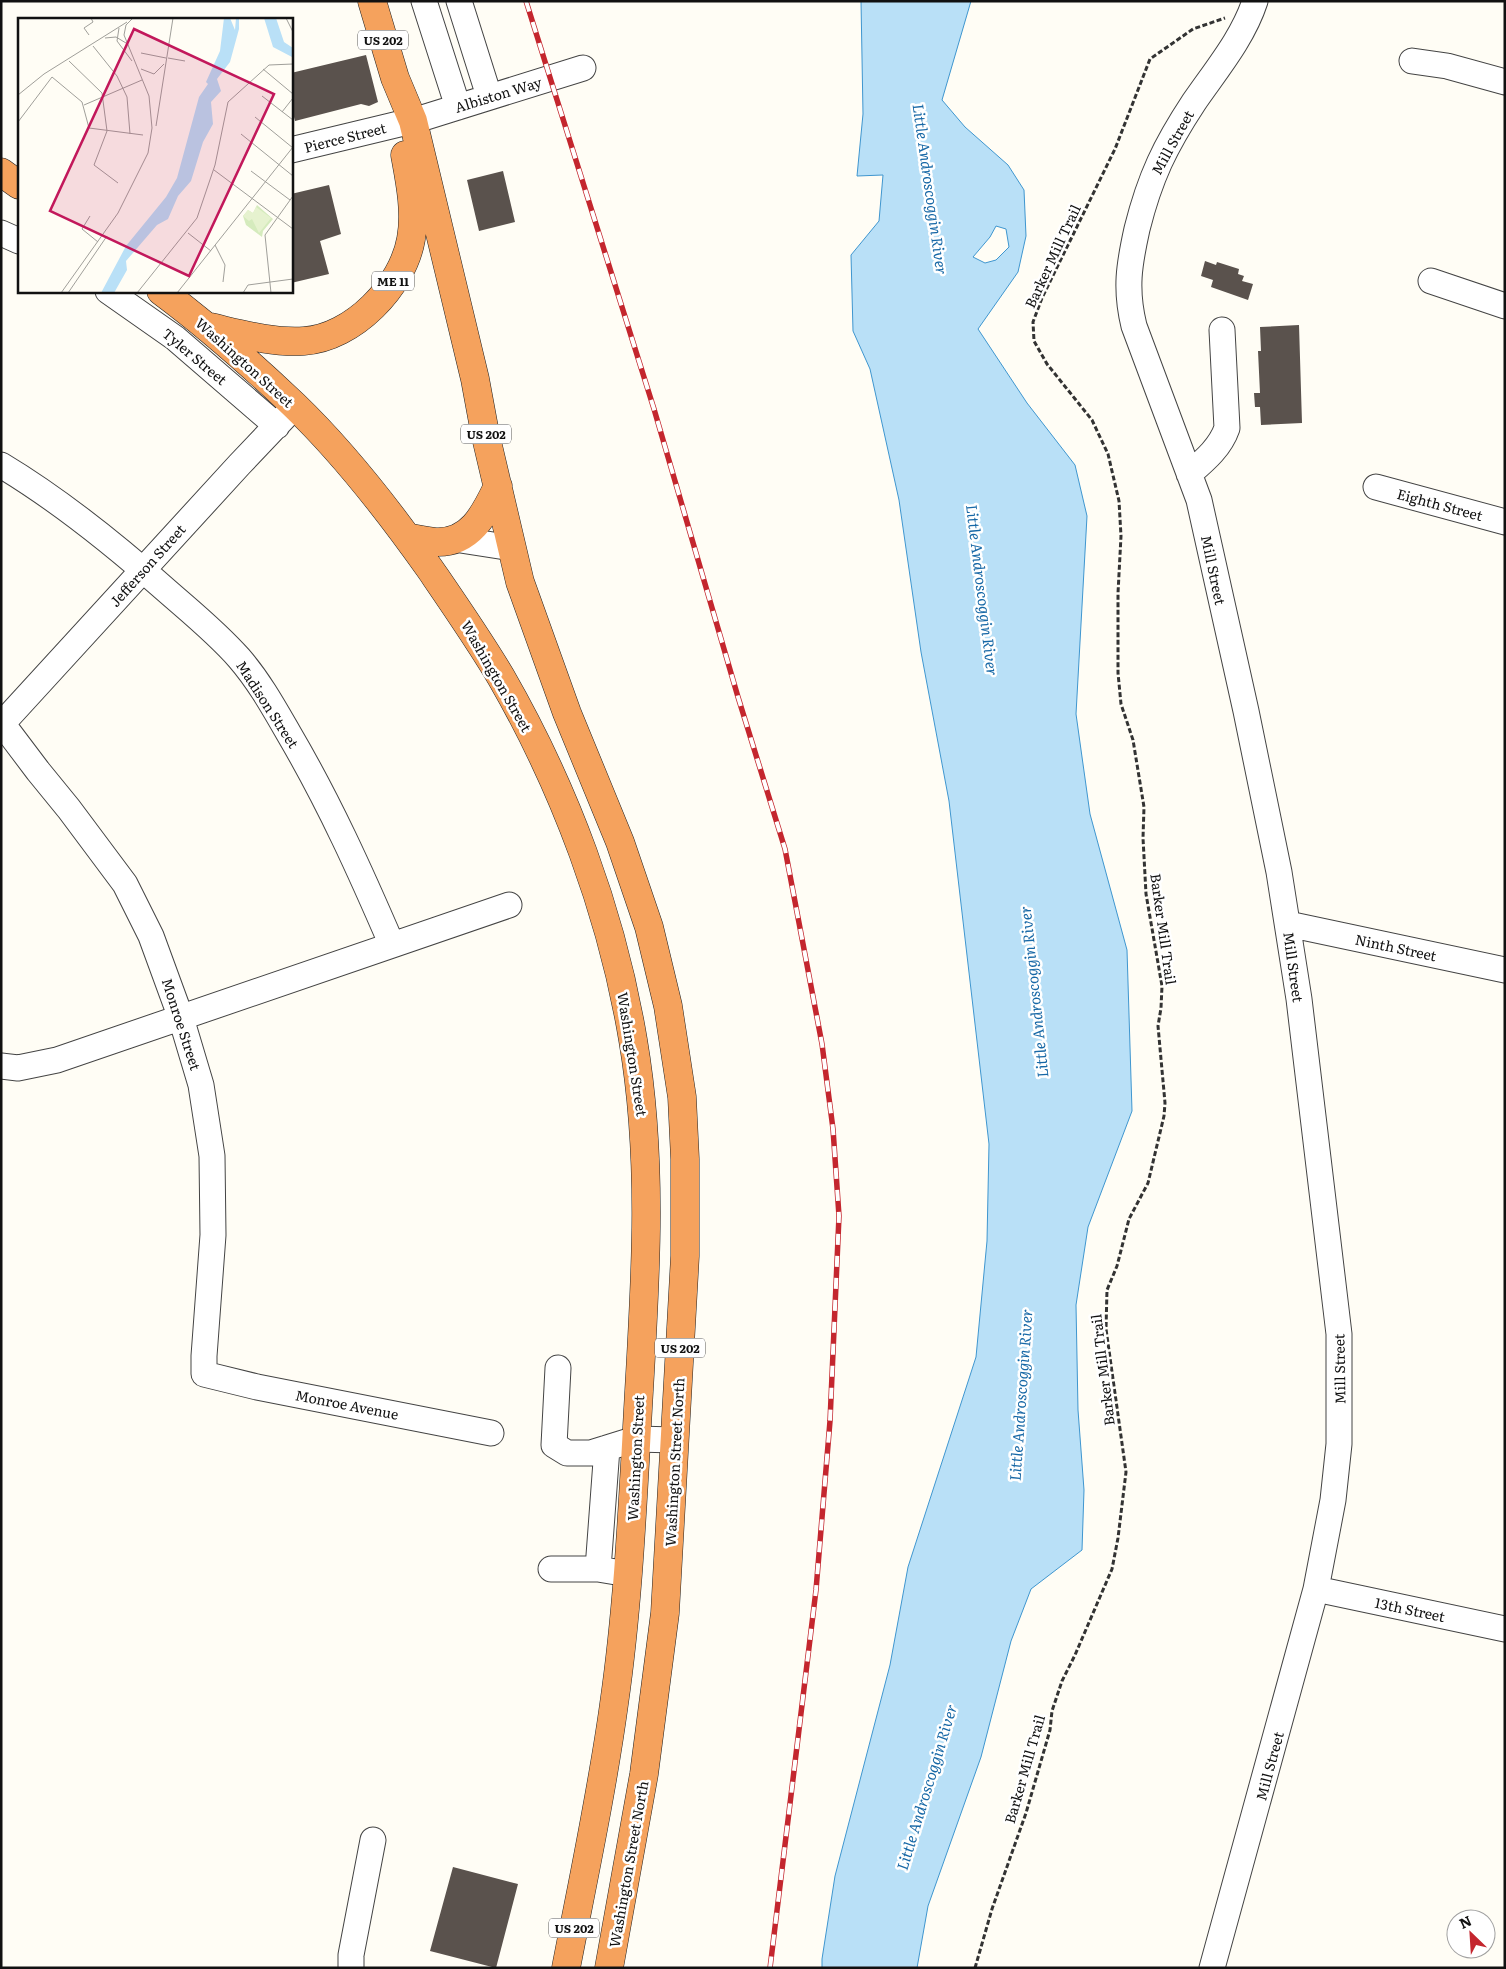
<svg xmlns="http://www.w3.org/2000/svg" width="1506" height="1969" font-family="Literata,serif">
	<rect width="100%" height="100%" fill="#fffdf5"/>
	<!-- water -->
	<path fill="#b9e0f7" stroke="#3f96cf" fill-rule="evenodd" d="M861,1h110l-29,99 23,27 43,38 16,25 2,46 -8,36 -40,57 49,74 48,62 12,51 -11,198 14,100 37,136 5,161 -44,116 -12,78 2,105 6,80 -2,60 -51,39 -20,52 -30,116 -53,149 -11,62h-95v-9l13,-83 55,-211 18,-98 68,-210 11,-116 2,-97 -40,-343 -28,-149 -22,-152 -29,-131 -17,-38 -2,-76 28,-34 4,-46 -26,1 6,-62zM996,226l10,3 3,18 -13,13 -11,3 -12,-6 17,-20z"/>
	<!-- building -->
	<path fill="#5a524d" d="M366,55l12,47 -9,4 -8,-2 -66,17 -4,-16v-32z
		M503,171l12,51 -36,9 -12,-51z
		M329,185l12,49 -21,7 9,33 -38,9v-89z
		M1205,261l11,4 1,-3 22,7 -1,5 6,2 -2,5 11,3 -5,16 -37,-13 2,-7 -12,-4z
		M1299,325l3,98 -41,2 -1,-18h-5l-1,-14h6l-2,-42h3l-1,-24z
		M453,1867l65,17 -22,84 -66,-17z"/>
	<g fill="none" stroke-linecap="round" stroke-linejoin="round">
		<defs>
			<path id="minor" d="M424,1l34,106
				M459,1l30,95
				M1412,61l35,5 58,16
				M413,121l170,-53
				M291,150l108,-26
				M1,233l18,8
				M1431,281l74,25
				M108,291l67,47 102,88
				M1,465c60,36 113,79 166,126 24,21 50,42 72,67 20,23 35,50 50,76 40,68 72,139 103,211
				M1189,474c15,-13 31,-26 38,-46l-5,-98
				M1376,487l129,35
				M454,539l58,9
				M1,722l37,49 31,38 56,75 26,52 30,82 20,67 11,71 1,79 -9,121v18l53,13 234,46
				M1,725l238,-260 56,-59
				M1288,924l217,46
				M1,1066l17,2 39,-8 452,-155
				M558,1368l-4,77 13,8h24l45,-14 39,1
				M607,1448l-9,121 30,5
				M551,1569h47
				M1316,1589l189,40
				M351,1968v-13l22,-115
				M1212,1968l104,-379 17,-89 6,-56v-110l-40,-335 -20,-127 -33,-161 -47,-211 -65,-174c-9,-37 -5,-61 3,-97 13,-52 28,-83 57,-127 22,-32 49,-64 61,-101"/>
			<path id="highway" d="M372,1l23,77 18,43 62,258 10,54 35,149 47,131 53,129 29,85 19,79 14,91 3,62v97l-20,357 -21,161 -35,194
				M1,172l18,13
				M161,291c47,35 91,74 133,114 51,49 95,106 136,164 24,35 49,71 71,108 64,111 111,237 132,363 20,117 13,233 6,351 -6,104 -10,209 -25,313 -12,88 -31,176 -48,264
				M210,327c31,7 62,16 94,14 49,-3 99,-55 107,-102 5,-27 -1,-57 -6,-84
				M407,537c9,2 19,4 28,5 36,2 50,-29 63,-56"/>
		</defs>
		<!-- minor casing -->
		<use href="#minor" stroke="#444" stroke-width="27"/>
		<!-- highway casing -->
		<use href="#highway" stroke="#222" stroke-width="29"/>
		<!-- path -->
		<path stroke="#333" stroke-width="3" stroke-dasharray="5 2.5" stroke-linecap="butt" d="M975,1968l17,-59 34,-96 24,-83 2,-19 10,-30 13,-26 37,-86 6,-31 8,-66 -20,-143 1,-39 10,-24 12,-47 19,-36 16,-67 1,-13 -7,-77 3,-18 1,-22 -16,-92 -3,-56 1,-31 -11,-67 -12,-36 -3,-31v-80l3,-57 -2,-35 -11,-47 -16,-34 -45,-56 -13,-23 -1,-19 9,-24 73,-149 35,-90 43,-30 32,-11"/>
		<!-- minor -->
		<use href="#minor" stroke="#fff" stroke-width="25"/>
		<!-- highway -->
		<use href="#highway" stroke="#f5a25d" stroke-width="28"/>
		<defs>
			<path id="rail" d="M526,1l128,408 84,288 47,152 37,195 11,85 6,87 -9,205 -14,169 -46,378"/>
		</defs>
		<!-- rail casing -->
		<use href="#rail" stroke="#c4262e" stroke-width="5.5"/>
		<!-- rail -->
		<use href="#rail" stroke="#fff" stroke-width="4" stroke-dasharray="11" stroke-linecap="butt"/>
	</g>
	<g text-anchor="middle" dominant-baseline="central" stroke-width="5" stroke-linejoin="round" paint-order="stroke">
		<!-- shield labels -->
		<g fill="#fff" stroke="#585858" stroke-width="1">
			<rect x="358" y="30.5" width="50" height="19" rx="4"/>
			<rect x="372" y="271.5" width="42" height="19" rx="4"/>
			<rect x="461" y="424.5" width="50" height="19" rx="4"/>
			<rect x="655" y="1338.5" width="50" height="19" rx="4"/>
			<rect x="549" y="1918.5" width="50" height="19" rx="4"/>
		</g>
		<g font-size="12" font-weight="bold" fill="#111">
			<text x="383" y="40">US 202</text>
			<text x="393" y="281">ME 11</text>
			<text x="486" y="434">US 202</text>
			<text x="680" y="1348">US 202</text>
			<text x="574" y="1928">US 202</text>
		</g>
		<!-- street labels -->
		<g font-size="14" fill="#111" stroke="#fff">
			<text transform="translate(498 94) rotate(-17)">Albiston Way</text>
			<text transform="translate(345 137) rotate(-14)">Pierce Street</text>
			<text transform="translate(1172 142) rotate(-61)">Mill Street</text>
			<text transform="translate(1052 256) rotate(-65)">Barker Mill Trail</text>
			<text transform="translate(195 356) rotate(40)">Tyler Street</text>
			<text transform="translate(245 362) rotate(42)">Washington Street</text>
			<text transform="translate(1440 504) rotate(15)">Eighth Street</text>
			<text transform="translate(147 565) rotate(-48)">Jefferson Street</text>
			<text transform="translate(1214 570) rotate(78)">Mill Street</text>
			<text transform="translate(497 676) rotate(60)">Washington Street</text>
			<text transform="translate(268 704) rotate(57)">Madison Street</text>
			<text transform="translate(1164 929) rotate(82)">Barker Mill Trail</text>
			<text transform="translate(1396 947) rotate(12)">Ninth Street</text>
			<text transform="translate(1294 967) rotate(82)">Mill Street</text>
			<text transform="translate(182 1024) rotate(72)">Monroe Street</text>
			<text transform="translate(633 1054) rotate(81)">Washington Street</text>
			<text transform="translate(1339 1369) rotate(-91)">Mill Street</text>
			<text transform="translate(1102 1370) rotate(-97)">Barker Mill Trail</text>
			<text transform="translate(347 1404) rotate(11)">Monroe Avenue</text>
			<text transform="translate(635 1458) rotate(-87)">Washington Street</text>
			<text transform="translate(674 1462) rotate(-87)">Washington Street North</text>
			<text transform="translate(1410 1609) rotate(12)">13th Street</text>
			<text transform="translate(1269 1766) rotate(-75)">Mill Street</text>
			<text transform="translate(1024 1769) rotate(-74)">Barker Mill Trail</text>
			<text transform="translate(628 1864) rotate(-80)">Washington Street North</text>
		</g>
		<!-- water labels -->
		<g font-size="15" font-style="italic" fill="#1768a6" stroke="#fff">
			<text transform="translate(931 189) rotate(82)">Little Androscoggin River</text>
			<text transform="translate(983 590) rotate(83)">Little Androscoggin River</text>
			<text transform="translate(1033 992) rotate(-96)">Little Androscoggin River</text>
			<text transform="translate(1020 1395) rotate(-86)">Little Androscoggin River</text>
			<text transform="translate(926 1787) rotate(-73)">Little Androscoggin River</text>
		</g>
	</g>
	<!-- overview -->
	<g transform="translate(18 18)">
		<rect width="275" height="275" fill="#fffdf5"/>
		<path d="M239,187l16,14 -10,12 -1,6 -16,-12 -3,-9 5,-6 5,3z" fill="#d5ebbd"/>
		<path d="M238,189l15,11 -12,15 -7,-14 -3,2 -6,-5 5,-6 5,3z" fill="#e6f2cf"/>
		<path d="M206,0h6l5,12 1,-12h3v11l-9,33 -13,17 4,12 -10,11 2,22 -10,18 -12,39 -13,15 -10,23 -11,6 -31,36 1,9 -13,23h-13l25,-47 40,-49 11,-19 22,-81 9,-13 -2,-2 14,-31zM246,0h12l8,24 9,6 -1,9 -19,-10z" fill="#b9e0f7"/>
		<path fill="none" stroke="#a09f9a" stroke-width="1" d="M268,0l7,14M101,10l-2,13 15,20M71,17l-5,-7 9,-6 -2,-4M87,20l11,-1 10,6M75,28l24,30 10,21 3,37M123,35l25,5M150,40l17,3M51,43l33,32 5,38 -13,34 24,18M123,51l13,5 10,-10M245,51l30,25M0,77l26,-21 83,-52M244,78l31,24M66,87l58,-25M264,94l11,-14M237,99l38,31M0,104l34,-45 30,25 7,26 54,7M138,108l17,-108M223,116l52,42M196,152l79,59M233,153l39,29M72,198l-8,13 16,13M170,215l23,18M197,227l10,20 -2,17M43,275l57,-80 30,-60 4,-25 -3,-32 -25,-61 2,-10 7,-7M50,275l39,-57M119,275l60,-75 18,-53 13,-63 41,-37 24,-1M159,275l116,-146M225,275l5,-8 45,-6M253,275l-6,-58 28,-39"/>
		<path fill="#c2185b" fill-opacity="0.15" stroke="#c2185b" stroke-width="2.5" d="M116,11l140,65 -85,182 -139,-65z"/>
		<rect width="275" height="275" fill="none" stroke="#111" stroke-width="2.5"/>
	</g>
	<!-- border -->
	<rect width="1506" height="1969" fill="none" stroke="#111111" stroke-width="5"/>
	<!-- north arrow -->
	<g transform="translate(1471 1934) rotate(335)"><circle r="24" fill="#ffffff" stroke="#a0a0a0"/>
	<path d="M0-4L9 19L0 12L-9 19Z" fill="#c4262e"/>
	<text y="-8" font-size="14" font-weight="bold" text-anchor="middle" fill="#111111">N</text>
	</g>
</svg>
